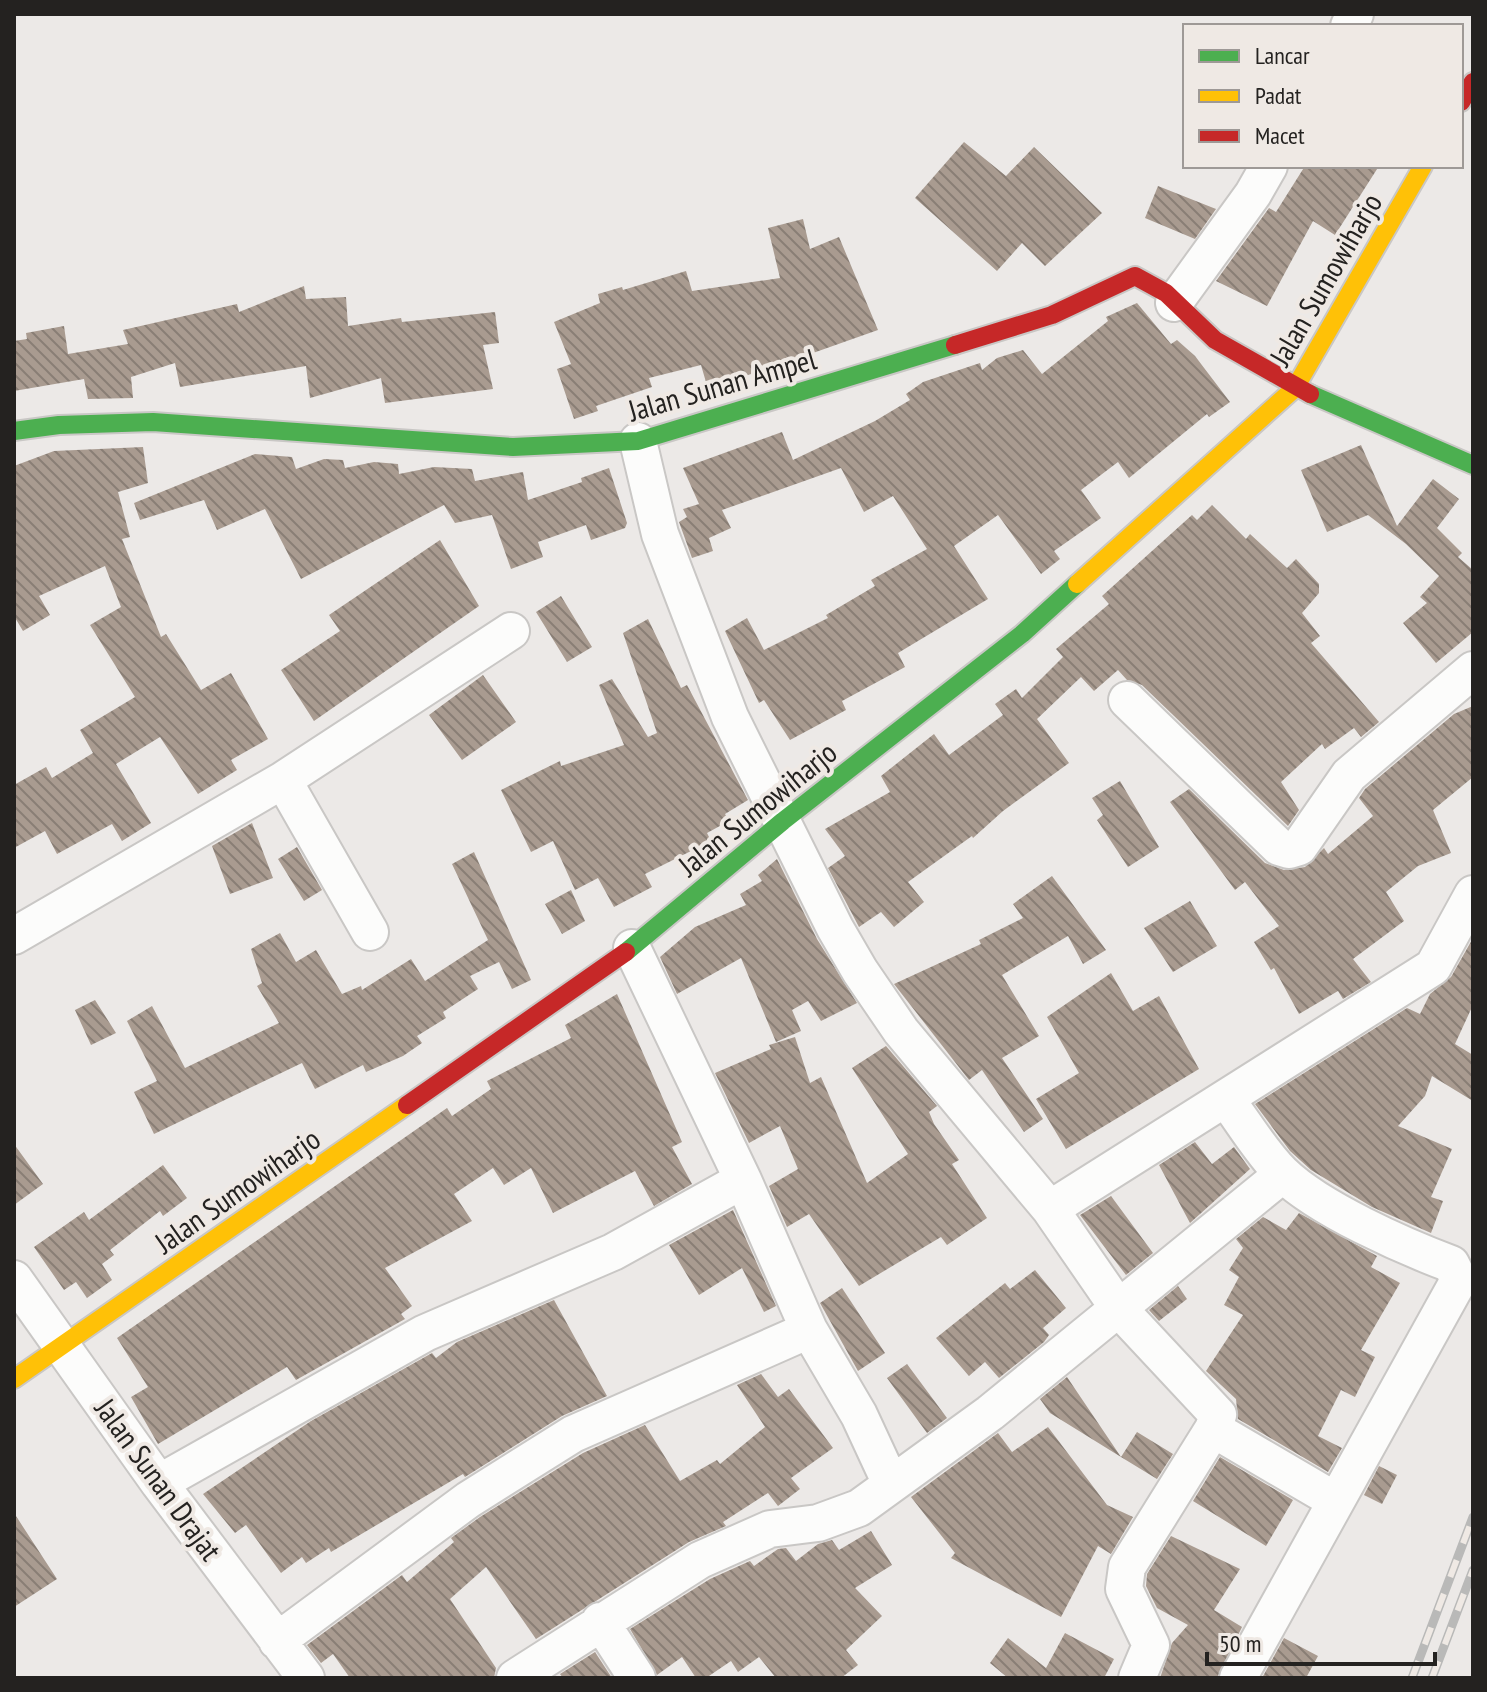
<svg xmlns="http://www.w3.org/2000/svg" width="1487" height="1692" font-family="'PT Sans Narrow',sans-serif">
	<defs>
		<pattern id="building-back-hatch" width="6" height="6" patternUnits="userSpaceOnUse" patternTransform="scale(2)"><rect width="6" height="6" fill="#a99b90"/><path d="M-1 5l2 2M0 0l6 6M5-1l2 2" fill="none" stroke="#897e75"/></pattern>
	</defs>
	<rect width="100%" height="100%" fill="#ece9e7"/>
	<!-- building -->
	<path fill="url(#building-back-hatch)" d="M964,142l42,34 28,-29 68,66 -57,53 -23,-23 -25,28 -82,-73z
		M1305,166h74l-44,69 -22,-14 -46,85 -51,-25 53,-73 7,4z
		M1158,186l58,23 -21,30 -50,-21z
		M803,219l7,30 29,-12 39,93 -82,29 3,7 -23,7 -2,-7 -66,23 -7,-24 -52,13 3,9 -56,19 2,5 -24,8 -17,-50 14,-5 -17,-42 46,-19 -2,-9 24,-7 1,3 63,-19 6,20 88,-13 -12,-50z
		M304,286l2,13 40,-2 2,29 53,-8 1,4 93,-10 4,31 -16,2 10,44 -108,14 -4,-25 -71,20 -4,-32 -126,21 -5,-24 -44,14 2,21 -45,1 -4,-20 -70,12v-50l13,-2 -1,-6 38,-7 4,28 60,-10 -5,-14 114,-26 2,8z
		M1137,303l34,41 6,-4 18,16 35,46 -21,15 -2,-3 -78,64 -11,-16 -37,28 20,28 -47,33 6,8 -19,15 -43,-59 -44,31 34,53 -90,54 7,14 -63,34 4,9 -56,30 -26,-40 -5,3 -34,-72 22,-13 17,32 64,-32 -2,-3 49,-29 -4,-6 56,-31 -34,-53 -29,16 -23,-44 -119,42 9,18 -22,10 4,13 -21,7 -13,-36 8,-5 -4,-8 16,-5 -16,-36 99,-36 11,28 82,-39 35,-21 -4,-6 17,-12 57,-19 2,7 15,-12 26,-8 19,24 66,-53 -2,-4z
		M1361,445l36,81 36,-47 26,20 -22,29 25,25 -4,4 15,13v62l-37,31 -33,-40 24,-20 -7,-6 19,-21 -33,-32 -38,-29 -41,17 -26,-62z
		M143,447l5,36 -30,9 12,45 -8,2 39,98 5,-3 35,56 30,-17 37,66 -37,21 6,10 -39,24 -38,-57 -44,27 35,59 -29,18 -10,-17 -55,30 -12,-23 -31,17v-63l32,-18 6,11 41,-25 -13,-23 55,-33 -45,-72 31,-18 -16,-41 -66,30 11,19 -27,16 -9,-15v-150l40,-15z
		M255,454l37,3 4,12 28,-10 19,1 2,8 29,-6 24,2 1,10 35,-7 38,2 3,12 48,-9 5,28 54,-18 -1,-4 28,-10 18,55 -2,5 -34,12 -5,-15 -48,17 5,15 -32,12 -19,-54 -37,8 -11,-18 -143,74 -36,-70 -48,21 -13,-30 -64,20 -6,-17z
		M1212,505l34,34 4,-5 37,34 9,-9 23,25v9l-17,20 18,23 -9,7 68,79 -18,15 -7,-9 -29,21 -3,-5 -41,38 18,28 -11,16 -146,-141 -15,-5 -9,-10 -24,21 -13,-14 -44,42 32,44 -66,48 -30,27 -1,-2 -64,46 16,20 -30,25 -13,-15 -22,15 -31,-59 17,-12 -20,-27 65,-37 -9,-16 53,-42 15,21 54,-40 -8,-11 21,-15 6,9 41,-41 -7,-8 53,-45 -7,-8 90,-81 5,5z
		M440,540l39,66 -165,115 -33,-51 59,-39 -11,-16z
		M561,596l31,51 -25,15 -31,-50z
		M648,619l33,69 6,-3 61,115 -23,14 4,7 -22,12 4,8 -66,33 7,13 -38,20 -16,-29 -23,12 -22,-49 -22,11 -30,-62 59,-29 1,5 63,-21 -25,-60 13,-6 36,58 9,-4 -34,-100z
		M483,675l33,47 -54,38 -33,-45z
		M1473,706v71l-40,33 18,43 -33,13 -32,26 18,29 -51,38 18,23 -28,17 -5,-8 -39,23 -25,-46 -3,2 -17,-28 25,-16 -34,-44 -10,8 -65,-88 19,-13 76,74 19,7 21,-3 19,-19 4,6 45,-38 -14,-18 6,-9 89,-75z
		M1120,781l39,66 -31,20 -31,-47 6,-5 -11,-17z
		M252,823l21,55 -43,16 -18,-48z
		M297,847l25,43 -18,11 -26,-42z
		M474,852l57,128 -19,9 -13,-27 -29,14 8,13 -35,23 3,6 -29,18 5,7 -19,13 -37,16 -3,-7 -48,24 -13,-26 -148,71 -20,-42 23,-11 -30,-60 25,-15 33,62 94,-45 -22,-37 5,-3 -11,-34 29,-16 16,29 20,-12 26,44 19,-8 1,4 49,-31 14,22 63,-41 -36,-76z
		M777,859l40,80 40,64 -36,18 -13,-20 -16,9 9,21 -25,11 -35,-84 -64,36 -17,-37 35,-30 51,-22 -6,-11 22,-13 -4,-6z
		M1052,876l54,74 -23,14 -15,-28 -66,39 37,61 -37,22 41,61 -19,13 -42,-62 -13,10 -75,-96 87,-40 -2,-4 44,-22 -10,-14z
		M571,890l14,31 -23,13 -17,-30z
		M1190,901l27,45 -44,26 -29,-44z
		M1473,938v67l-18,39 18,11v46l-41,-25 -7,20 -27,30 54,23 -21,48 12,4 -12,32 -59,-26 -61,-37 -21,-19 -35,-47 152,-96 13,6 10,-20 21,-17z
		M1111,973l22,38 26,-15 40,73 -133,80 -30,-50 43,-26 -32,-56z
		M617,994l65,148 -10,5 20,37 -38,22 -19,-35 -82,42 -22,-45 -27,17 -11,-17 -39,26 18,27 -87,47 27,38 -11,8 4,5 -109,61 -9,-13 -129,77 -27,-47 17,-10 -31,-49 330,-230 5,8 39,-27 -4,-8 84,-43 -6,-13z
		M95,1000l21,33 -25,12 -16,-35z
		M795,1037l15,46 11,-6 46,106 41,-29 -56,-86 34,-22 51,60 -8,6 5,12 25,36 -7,4 35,54 -40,27 -6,-8 -82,49 -50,-72 -22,13 -18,-41 29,-17 -18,-43 -31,17 -34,-70 56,-24 -2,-4z
		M1195,1142l17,22 22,-17 16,22 -60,54 -31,-58z
		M14,1144l29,40 -29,21z
		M163,1165l24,33 -24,18 -3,-5 -50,39 4,5 -12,9 10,16 -25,18 -11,-16 -12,8 -30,-43 50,-35 5,8z
		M1111,1196l42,57 -27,22 -46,-60z
		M733,1210l43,96 -12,6 -22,-44 -43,27 -30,-50z
		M1299,1213l78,43 -6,11 29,16 -39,67 14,7 -20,40 -14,-7 -23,46 24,12 -14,24 -90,-53 -2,-20 -30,-28 37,-56 -19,-10 15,-28 -10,-7 14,-22 -7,-9 27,-22 23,13z
		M1035,1270l31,38 -23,20 6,7 -5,7 -45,36 -14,-16 -16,14 -33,-38 69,-55 5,6z
		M1178,1286l9,13 -28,22 -10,-11z
		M842,1288l43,65 -27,18 -38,-68z
		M554,1300l53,96 -45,20 -97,61 -2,-3 -132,78 -2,-4 -23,15 -4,-6 -21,16 -35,-48 -11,8 -32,-39 108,-73 121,-68 4,5 21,-16z
		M907,1364l40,54 -20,15 -40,-55z
		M761,1374l17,23 11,-8 44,59 -42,30 9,11 -22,17 -10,-13 -45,29 3,4 -37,16 -153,97 -50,-72 -36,32 46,69 -2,10h-144l-17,-24 -12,9 -14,-18 95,-70 5,7 47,-40 -3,-4 29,-21 103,-64 62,-28 35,56 37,-21 3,4 45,-37 -28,-42z
		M1067,1377l54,80 -71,-44 -10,-14z
		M1048,1427l59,78 26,12 -22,37 -13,-8 -37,71 -110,-59 4,-5 -44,-56 87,-64 14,19z
		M1137,1432l36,22 -16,25 -36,-22z
		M1220,1457l73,43 -27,46 -73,-45z
		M1379,1466l18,9 -15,29 -18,-9z
		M14,1513l43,66 -43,28z
		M871,1531l21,34 -37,23 27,28 -36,34 12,15 -17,13h-65l-17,-21 -21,15 -7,-11 -25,17h-10l-14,-21 -25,18 -27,-46 80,-50 40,-18 4,5 24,-17 8,-1 10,13 22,-17 14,-4 7,10z
		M1171,1536l69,33 -26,41 28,17 -25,51h-57l12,-35 16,-18 -31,-17 -11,-22 1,-12z
		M1065,1633l49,26 -10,19h-96l-18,-15 18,-25 38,30z
		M1284,1638l34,18 -12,22h-44z
		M595,1652l17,26h-49l-3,-4z"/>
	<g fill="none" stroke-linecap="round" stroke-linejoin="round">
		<defs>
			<path id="street" d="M1349,26l6,-12
				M1174,303l79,-109 16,-28
				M638,441l22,93 70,183 105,211 25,43 41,60 149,178 69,100 99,106 -5,14 -86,138 -3,22 27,56 -14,33
				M1127,700l152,147 10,3 10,-3 50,-72 124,-105
				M283,780l87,152
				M14,936l269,-156 228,-149
				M632,948l111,232 66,150 50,85 32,69
				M1226,1099c18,24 35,53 56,74 37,36 121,73 169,91l8,16 -221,398
				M1050,1209l383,-242 40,-73
				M14,1279l145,204 147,195
				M1213,1429l123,72
				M159,1483l266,-150 188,-81 130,-72
				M600,1621l37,57
				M277,1641l191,-141 105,-66 236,-104
				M515,1678l185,-118 70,-31 48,-6 41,-15 131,-95 293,-239"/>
			<path id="fast" d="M1310,394l163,71
				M14,431l45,-6 94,-3 360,25 125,-6 317,-96
				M626,952l157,-131 239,-187 55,-50"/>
			<path id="slow" d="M1077,584l218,-196 128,-222
				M14,1379l393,-274"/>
			<path id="jam" d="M1461,102l12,-20
				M955,345l97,-30 83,-39 31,17 49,47 95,54
				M407,1105l219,-153"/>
		</defs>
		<!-- street casing -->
		<use href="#street" stroke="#c9c7c5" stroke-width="40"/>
		<!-- fast casing -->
		<use href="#fast" stroke="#c9c7c5" stroke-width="22"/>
		<!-- slow casing -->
		<use href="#slow" stroke="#c9c7c5" stroke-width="22"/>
		<!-- jam casing -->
		<use href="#jam" stroke="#c9c7c5" stroke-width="22"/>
		<!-- street -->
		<use href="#street" stroke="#fcfcfb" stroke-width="36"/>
		<!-- fast -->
		<use href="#fast" stroke="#4caf50" stroke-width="18"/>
		<!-- slow -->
		<use href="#slow" stroke="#ffc107" stroke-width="18"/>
		<!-- jam -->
		<use href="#jam" stroke="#c62828" stroke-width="18"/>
		<defs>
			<path id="rail" d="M1412,1678l61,-161
				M1432,1678l41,-108"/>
		</defs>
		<!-- rail casing -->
		<use href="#rail" stroke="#b9b9b8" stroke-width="9"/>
		<!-- rail -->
		<use href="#rail" stroke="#efe9e4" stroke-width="6" stroke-dasharray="18" stroke-linecap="butt"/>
	</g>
	<g text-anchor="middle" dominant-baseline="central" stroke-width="8" stroke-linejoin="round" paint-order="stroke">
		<!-- street labels -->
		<g font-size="30" fill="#242220" stroke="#efe9e4">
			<text transform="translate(1325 279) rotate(-60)">Jalan Sumowiharjo</text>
			<text transform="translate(722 384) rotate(-16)">Jalan Sunan Ampel</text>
			<text transform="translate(757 808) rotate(-39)">Jalan Sumowiharjo</text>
			<text transform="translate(237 1190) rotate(-35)">Jalan Sumowiharjo</text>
			<text transform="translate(159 1479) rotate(54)">Jalan Sunan Drajat</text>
		</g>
	</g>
	<!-- border -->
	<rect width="1487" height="1692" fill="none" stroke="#242220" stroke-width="32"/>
	<!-- legend -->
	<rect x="1183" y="24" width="280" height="144" fill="#efe9e4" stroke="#9e9996" stroke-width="2"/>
	<rect x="1199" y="50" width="40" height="12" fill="#4caf50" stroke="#9e9996" stroke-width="2"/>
	<text x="1255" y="64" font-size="24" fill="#242220">Lancar</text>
	<rect x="1199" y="90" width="40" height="12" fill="#ffc107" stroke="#9e9996" stroke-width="2"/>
	<text x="1255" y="104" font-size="24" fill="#242220">Padat</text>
	<rect x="1199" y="130" width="40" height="12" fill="#c62828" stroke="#9e9996" stroke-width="2"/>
	<text x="1255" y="144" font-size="24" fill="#242220">Macet</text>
	<!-- scale -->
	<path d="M1207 1652v12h228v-12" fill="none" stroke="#242220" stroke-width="4"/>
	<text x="1219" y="1652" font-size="24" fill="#242220" stroke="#efe9e4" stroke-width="6" paint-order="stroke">50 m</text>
</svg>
